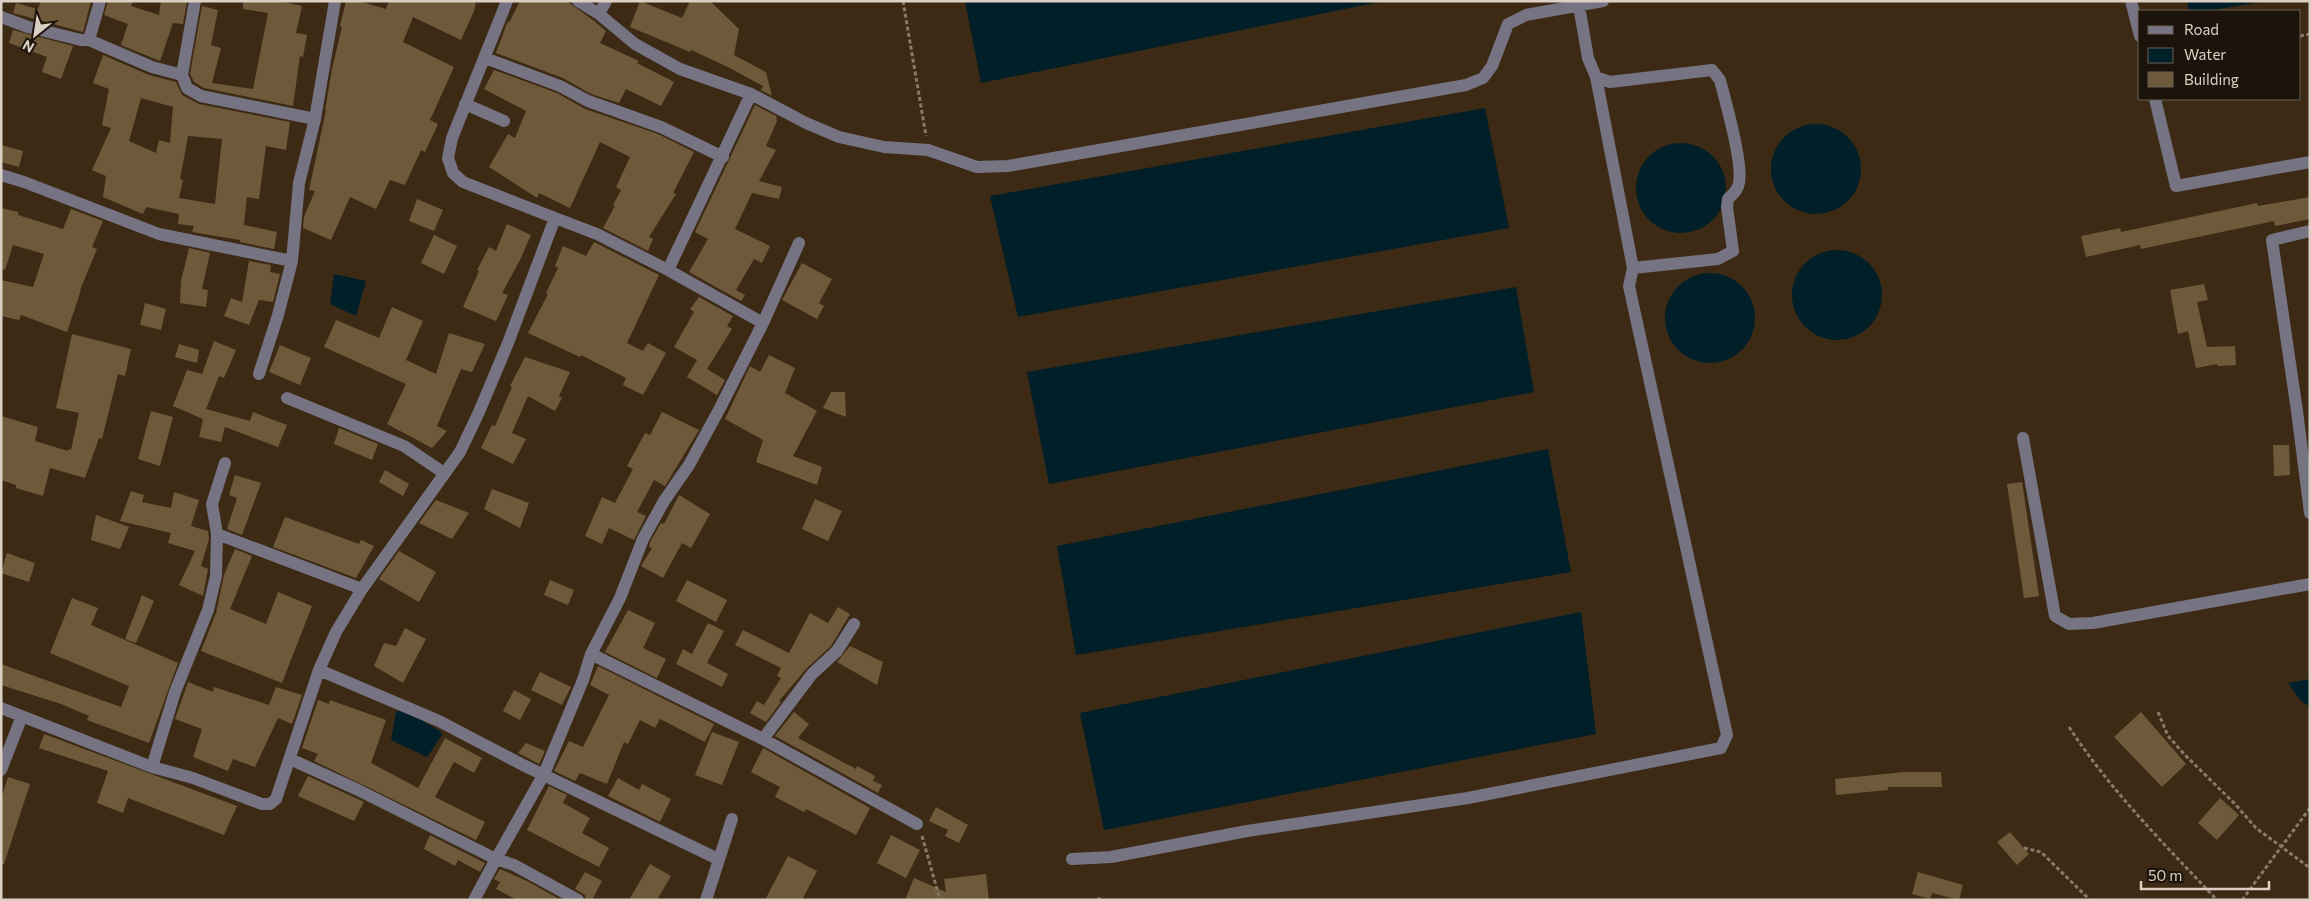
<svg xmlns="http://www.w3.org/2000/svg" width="2311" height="901" font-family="Commissioner,sans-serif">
	<rect width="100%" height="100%" fill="#3c2a15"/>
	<!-- water -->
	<path fill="#001f28" d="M965,1h419l-403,82z
		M2187,1h79l-59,10h-18z
		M1485,108l24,120 -491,89 -28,-121z
		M1771 169a45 45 0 1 1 90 0a45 45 0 1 1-90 0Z
		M1636 188a45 45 0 1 1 90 0a45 45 0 1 1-90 0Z
		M1792 295a45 45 0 1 1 90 0a45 45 0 1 1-90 0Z
		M1665 318a45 45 0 1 1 90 0a45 45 0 1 1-90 0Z
		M334,274l32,7 -10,35 -26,-12z
		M1516,287l18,105 -485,92 -22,-112z
		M1548,449l23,123 -495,83 -19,-109z
		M1581,612l15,122 -492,96 -24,-117z
		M2310,679v28l-10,-7 -12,-17z
		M399,711l8,1 33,19 2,4 -15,22 -36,-17 5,-28z"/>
	<!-- building -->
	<path fill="#6e5a3b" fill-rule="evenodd" d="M41,1h50l-8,31 -70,-19 3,-10 22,6z
		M108,1h25l-2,5 28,9 2,-14h26l-4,23 -10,-1 -13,38 -39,-16 7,-21 -24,-9z
		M243,1h37l22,5 -6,27 11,2 -4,22 -3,-1 -7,50 -89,-18 -10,-6 -4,-8 12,-68 16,4 -7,35 10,3 -9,35 41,6 15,-76 -25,-4z
		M346,1h12l28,8 3,-8h87l-2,10 -13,29 -48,-23 -10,25 51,25 -24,53 8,4 -13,28 -4,-2 -16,35 -15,-5 -14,29 -26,-12 -19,43 -28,-12 1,-11 11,-26 -6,-1 17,-80h-1l7,-41 10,-42 -2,-1z
		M520,1h47l27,20 12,10 -6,12 39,18 -2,2 37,19 -13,24 -35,-17 -7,14 -28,-9 -28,-16 -67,-25 11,-30 3,-2z
		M640,1l42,17 8,-17h20l29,28 -5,26 32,17 6,24 -11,-6 2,-4 -35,-19 -37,-17 -1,2 -60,-25z
		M13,30l60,16 -12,33 -19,-7 5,-15 -38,-14z
		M103,55l46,20 27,7 6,13 17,9 91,18 -4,28 -20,-4 -7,53 -12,-2 -3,28 33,7 -3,17 -34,-7v-2l-48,-8 2,-6 -16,-2 1,-10 -33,-7 -3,7 -40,-17 3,-21 -14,-6 19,-42 -9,-3 7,-36 -16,-6zM141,98l32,9 -3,36 -11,-3 -3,13 -27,-12zM188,136l34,3 -7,65 -36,-6 4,-18 -3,-1z
		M494,70l63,23 28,16 73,25 36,18 -21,41 3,1 -27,43 4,2 -5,12 -45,-23 12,-22 -2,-1 8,-15 -5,-3 14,-30 -30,-15 -30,66 -31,-15 -2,5 -48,-31 19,-33 7,4 11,-27 -42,-22z
		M755,105l21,11 1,5 -11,25 10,4 -17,31 23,6 -3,12 -27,-6 -17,36 35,17 -8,17 -8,-4 -18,31 9,5 -4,6 -52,-29 19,-33 -13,-7z
		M1,145l22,6 -4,16 -18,-5z
		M2310,197v22l-35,7 -1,-5 -133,28 -1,-4 -54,12 -5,-21 39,-8 1,4 136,-29 1,3z
		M417,199l26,11 -9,21 -25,-10z
		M1,208l17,4v3l45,14 8,-20 32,12 -11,26 5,2 -17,41h1l-14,42 -46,-17 -2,5 -18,-4v-36l32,7 11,-33 -31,-9 -8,25 -4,-1z
		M507,224l24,11 -11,25 -18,33 6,2 -12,26 -33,-14 16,-36 -2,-1 12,-23 7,4z
		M434,235l23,11 -13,28 -23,-11z
		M594,242l65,33 -32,68 16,8 5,-8 18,10 -23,42 -20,-10 3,-7 -45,-23 -1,2 -52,-24 20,-39 -2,-1 12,-25 -3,-2 8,-20 23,10z
		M189,248l21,5 -8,36 6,1 -2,17 -26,-4 1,-22z
		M249,261l22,4 -1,7 10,2 -7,28 -14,-2 -10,25 -25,-9 7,-18 11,4z
		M802,263l30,16 -13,24 5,3 -7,13 -35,-19z
		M2204,284l4,16 -11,2 10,45 28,-1 1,19 -18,1 -1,-2 -21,4 -8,-37 -10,3 -8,-44z
		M699,297l34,19 -6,10 5,3 -25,40 18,11 -8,15 -30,-18 10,-17 -23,-13 20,-35 -4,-3z
		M145,303l21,6 -5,21 -21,-5z
		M392,307l31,14 -17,39 30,14 13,-41 36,11 -13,28 -11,-3 -24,57 10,5 -15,17 -45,-24 19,-40 -82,-37 12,-27 43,18z
		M72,334l59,15 -6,27 -7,-2 -16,65 -3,-1 -14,40 -35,-10 -7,28 -27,-8v-3l-15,-5v-64l37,11 -3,14 33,10v-2l3,1 8,-37 -23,-5z
		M214,341l22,9 -12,28 -5,-2 -13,33 44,12 3,-9 34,13 -9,22 -53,-20 -4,15 -22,-5 4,-18 -30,-13 14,-36 15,4z
		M179,344l20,6 -2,13 -22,-6z
		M280,345l31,13 -11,27 -31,-13z
		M769,355l26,13 -10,25 32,18 -24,45 29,11 -5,18 -61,-23 7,-22 -38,-21 25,-53 10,6z
		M525,357l45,15 -11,24 3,2 -7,13 -27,-15 -16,37 14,6 -13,25 -32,-16 11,-23 3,1 17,-39 -2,-1z
		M831,392h14l1,25 -23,-9z
		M151,411l22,6 -13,49 -22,-7z
		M662,412l37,18 -34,56 -11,-6 -17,32 9,4 -12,24 -25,-12 -7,16 -17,-8 17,-39 13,6 18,-34 -6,-3 18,-33 5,2z
		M339,428l39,16 -6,16 -38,-16z
		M2273,445h16l1,30 -16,1z
		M385,470l24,14 -6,12 -24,-14z
		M235,475l26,8 -19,52 -15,-6 10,-31 -8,-3z
		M2022,482l17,114 -15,2 -17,-114z
		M492,489l37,14 -9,25 -36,-19z
		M131,491l13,4 -2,7 29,6 3,-16 25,8 -8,26 17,5 1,8 -8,27 7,3 -5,27 -24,-11 16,-34 -27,-8 3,-10 -51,-12z
		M679,495l31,19 -19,34 -9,-5 -19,35 -22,-12 11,-18 -3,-1 1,-5 11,-19 3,1z
		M815,499l27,12 -14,30 -26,-12z
		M436,500l33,13 -17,26 -33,-16z
		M96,515l33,12 -9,22 -29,-9z
		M285,517l74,27 2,-4 13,6 -18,32 -83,-31z
		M235,549l17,7 -22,53 36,15 12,-32 34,14 -30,77 -81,-32 15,-38 8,-38z
		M399,551l37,21 -17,30 -40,-23z
		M7,553l28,10 -6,19 -28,-9z
		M550,580l24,10 -6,15 -24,-10z
		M687,580l40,20 -11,22 -40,-21z
		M142,595l12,6 -18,42 -11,-4z
		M72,598l26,10 -7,17 87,38 -29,80 -62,-23 2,-4 -28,-12 -60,-19v-21l120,43 8,-21 -79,-33z
		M838,607l12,7 -19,32 -25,23 -27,32 2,1 -15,20 -16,-9 7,-12 7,4 17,-27 -4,-2 4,-8 -46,-23 8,-15 46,23 21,-40 18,10z
		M628,610l27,13 -12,25 23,11 -9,19 -52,-26z
		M708,623l16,8 -17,32 21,11 -6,13 -46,-23 7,-15 9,5z
		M405,628l21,11 -23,44 -29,-17 10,-23 12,3z
		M850,646l33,16 -6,23 -40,-23z
		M598,666l116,58 -9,18 -45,-23 -5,9 -15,-8 -12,24 -4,-2 -17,42 -27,-11 -5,8 -21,-10 15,-30 14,6 26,-52 -19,-10z
		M540,672l31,15 -9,18 -31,-15z
		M188,682l25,10 1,-5 55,18 7,-18 26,8 -10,29 -14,-6 -23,49 -22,-8 -5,12 -35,-14 9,-28 -27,-10z
		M514,690l17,9 -11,21 -17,-9z
		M318,700l11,4 1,-4 56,20 -15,43 47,25 27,-50 37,20 -8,15 -20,-11 -19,35 50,25 -9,18 -162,-79 4,-7 -16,-6z
		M794,712l15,12 -11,14 41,22 17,9 1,-3 18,10 -2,5 9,4 -4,8 -103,-57z
		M2141,712l45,52 -24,23 -48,-50z
		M712,732l27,10 -17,43 -27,-10z
		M44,734l193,72 -13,29 -96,-37 -5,15 -26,-10 11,-32 -69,-23z
		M526,743l19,8 -6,13 -21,-11z
		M763,748l107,60 -14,27 -50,-26 -2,3 -29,-15 5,-10 -29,-15z
		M1904,772h37l1,15h-54v3l-52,5 -1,-16z
		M308,776l56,26 -10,19 -56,-25z
		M8,777l22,7 -26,80h-3v-65z
		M618,778l21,12 3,-6 29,15 -11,23 -52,-26z
		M549,786l18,9 -4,8 27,15 -8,15 27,15 -10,19 -72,-37z
		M2220,798l19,17 -22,25 -19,-17z
		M936,807l32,18 -9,18 -14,-7 3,-6 -19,-9z
		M2010,832l19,22 -12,11 -20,-23z
		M430,835l55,28 -5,9 -22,-12 -3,6 -31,-17z
		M891,835l29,15 -14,28 -29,-15z
		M788,856l29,15 -15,29h-37z
		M650,864l21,12 -14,24h-28z
		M500,869l29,13 32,18h-44l-21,-11 4,-7 -6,-3z
		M585,872l17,9 -10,19h-6l-1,-5 -10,-6z
		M1918,872l45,13 -4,15 -27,-7 -2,6 -18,-5z
		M986,874l3,26h-84l9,-22 32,14 -2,-13z"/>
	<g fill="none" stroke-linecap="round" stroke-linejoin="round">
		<!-- path -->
		<path stroke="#887968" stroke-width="3" stroke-dasharray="4 2.5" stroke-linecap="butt" d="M903,1l23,135
			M2300,36l10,-2
			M2158,712l10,24 17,19 50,49 21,24 54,40
			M2069,727c41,63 96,118 148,173
			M922,836l18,64
			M2024,848l17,4 49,48
			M1097,900l6,-3
			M2242,900l68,-92"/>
		<!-- minor -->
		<path stroke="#767383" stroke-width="12" d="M578,1l21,13 36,30 45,25 71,25 55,29 33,14 45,10 44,3 49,17 31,-1 458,-81 17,-7 9,-12 16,-42 18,-9 77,-14
			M2131,1l9,35
			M599,14l7,-13
			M1,17l27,10 53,13h8l63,27 30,8 5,13 14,8 114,23
			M89,40l11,-39
			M485,58l75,28 28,15 73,26 62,30
			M182,75l13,-74
			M1596,77l14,5 102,-12 8,10c6,24 23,82 19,103 -1,7 -6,11 -11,16l-1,8 6,44 -15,8 -85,9
			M751,94l-83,176 95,53
			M2155,99l21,87 134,-24
			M465,104l39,17
			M1,175l23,7 135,52 133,27
			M555,218l42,16 71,36
			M2310,231l-38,9 25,171 13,102
			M259,374l19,-59 14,-54 7,-78 16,-64 20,-118
			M287,398l117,48 40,27
			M2023,438l32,178 14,8 24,-1 217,-39
			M217,534l145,55
			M591,654l172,85 154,85
			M319,670l120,51 84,44 195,94
			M1,708l151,59 41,11 69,26h8l6,-5 43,-129 17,-38 26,-43 98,-137 19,-40 29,-69 47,-125 -92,-36 -10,-9 -5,-15 4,-20 55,-137
			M763,739l49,-65 25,-23 17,-27
			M290,759l66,30 140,70 48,-85 39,-94 8,-26 29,-56 23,-59 21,-38 25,-36 31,-57 43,-85 36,-80
			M152,767l23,-75 33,-82 8,-34 1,-42 -5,-30 13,-41
			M1,770l21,-54
			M1072,859l39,-2 136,-26 221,-33 253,-50 6,-13 -98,-449 4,-18 -37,-191 -8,-19 -9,-52
			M474,900l22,-41 18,6 64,35
			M706,900l26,-81"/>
	</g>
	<!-- border -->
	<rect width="2311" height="901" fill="none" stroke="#dcd0c4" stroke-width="5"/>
	<!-- legend -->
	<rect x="2138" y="10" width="162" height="90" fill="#1c140b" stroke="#695f55"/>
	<rect x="2148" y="26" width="25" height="8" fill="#767383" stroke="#695f55"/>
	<text x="2184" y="35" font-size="15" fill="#dcd0c4">Road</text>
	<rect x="2148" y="48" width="25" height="15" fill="#001f28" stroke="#695f55"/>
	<text x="2184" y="60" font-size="15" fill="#dcd0c4">Water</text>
	<rect x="2148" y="72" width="25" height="15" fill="#6e5a3b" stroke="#695f55"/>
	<text x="2184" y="85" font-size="15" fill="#dcd0c4">Building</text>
	<!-- north arrow -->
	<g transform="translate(35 35) rotate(210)" stroke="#1c140b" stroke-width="4" paint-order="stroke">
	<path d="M0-4L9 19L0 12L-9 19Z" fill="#dcd0c4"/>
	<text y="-8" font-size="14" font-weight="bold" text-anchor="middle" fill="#dcd0c4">N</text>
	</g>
	<!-- scale -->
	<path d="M2141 881v8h128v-8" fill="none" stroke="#dcd0c4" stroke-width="2.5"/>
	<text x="2148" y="881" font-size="15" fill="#dcd0c4" stroke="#1c140b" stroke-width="4" paint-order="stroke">50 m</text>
</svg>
